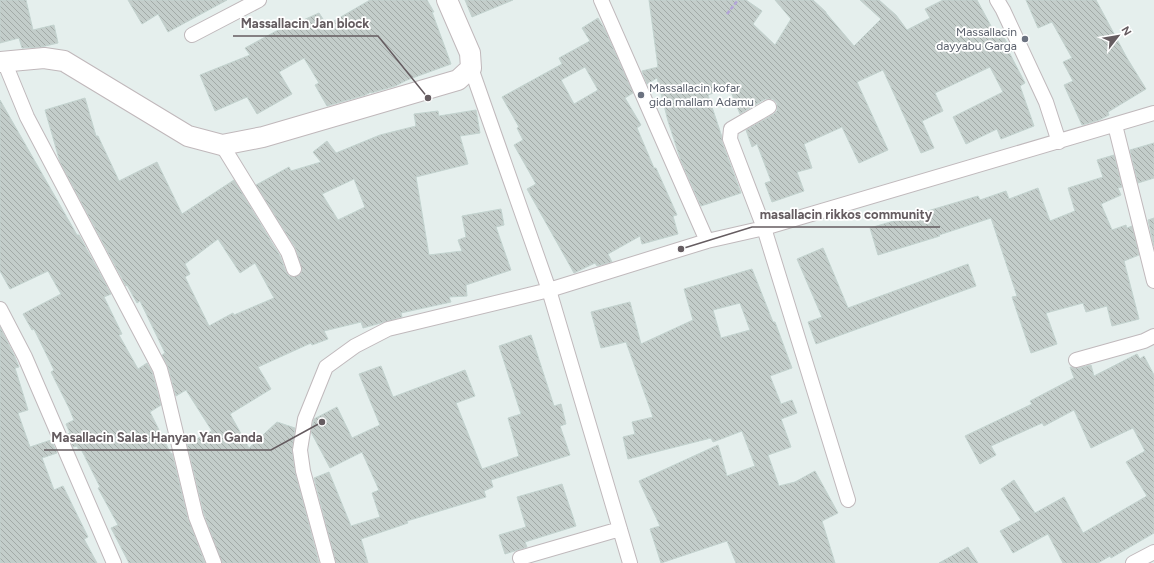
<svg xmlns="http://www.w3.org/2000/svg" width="1154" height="563" font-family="Figtree,sans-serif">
	<defs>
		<pattern id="building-back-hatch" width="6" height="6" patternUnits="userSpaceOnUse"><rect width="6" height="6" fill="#c3cdca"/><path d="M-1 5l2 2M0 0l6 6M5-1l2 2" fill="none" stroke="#a2aaa7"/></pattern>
	</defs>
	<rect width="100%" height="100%" fill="#e5efed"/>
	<!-- building -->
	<path fill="url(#building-back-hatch)" stroke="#c3d3cf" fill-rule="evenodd" d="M0,0h26l7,30 21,-5 4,18 -17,4 -19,1 -3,-10 -19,5z
		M128,0h99l-59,32 -10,-18 -16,10z
		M370,0h57l7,12h-2l19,52 -44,16 -12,6 -24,7v-1l-6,3 -38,11 -12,-21 4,-2 -15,-25 -25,14 13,22 -35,20 -10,-17 -32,14 -15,-36 50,-20 -5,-7 35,-19 1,1 38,-17 8,12z
		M465,0h48l-41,17z
		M649,0h97l16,11 -9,13 22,21 16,-26 -16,-19h38l13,12v1l28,33 27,-27 -21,-19h19l17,15 11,15 23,-12 -5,-9 18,-9h34l21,39 5,-3 9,15 -3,1 16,31 -5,3 14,40 -33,13 -4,-10 -31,15 -13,-27 50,-25 -13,-25 -55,26 8,18 -21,10 12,27 -13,5 -38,-83 -26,12 31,68 -29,13 -17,-36 -38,17 8,24 -15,4 7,19 -32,11 -7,-19 6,-2 -14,-37 -5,3 -6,-17 28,-16 3,-3v-8l-4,-4h-8l-25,15 -11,-27 -21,8 14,42v5l19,51 -40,13 -20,-45 -13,-40 -11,-43 -10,6 -5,-13 16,-4z
		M1026,0h70l31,58 19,31 -38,23 1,3 -10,5 -17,5 -18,-40 9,-4 -10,-19 9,-4 -20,-36 -14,6z
		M598,18l7,12 28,63 -8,5 16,27 -4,3 17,40h2l21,47 -4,1 5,18 -36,10 -2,-8 -32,18 4,8 -15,4 -2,-3 -21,10 -47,-84 9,-5 -22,-39 9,-5 -6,-12 2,-1 -17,-30 60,-33 -3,-6 31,-17 -8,-13zM585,67l13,23 -24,14 -13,-24z
		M85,98l11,38h2l21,45 38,-19 25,52 52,-34 46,76 6,16 3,4 4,1 7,-2 2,-5 -6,-21 -40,-64 33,-18 2,4 30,-9 -8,-10 14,-11 9,12 44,-18 36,-9 -2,-12 24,-3 1,5 37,-6 4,23 -20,3 8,28 -52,13 13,78 33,-4 -4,-11 8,-3 -4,-21 39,-7 3,16 -8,2 15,43 -45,15 1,11 -18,1 2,5 -50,11 1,4 -39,11 -2,-6 -37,9 4,8 -16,6 -1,-2 -53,24 13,22 -41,25 19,34 28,-26 18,6 -3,23 3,21 24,91h-97l-18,-49 -17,-70 25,-13 -26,-41 -10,6 -8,-29 -6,-12 3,-2 -25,-52 -3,2 -10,-18 -1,1 -66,-124 -15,-52zM354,179l11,28 -27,13 -16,-26zM218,239l22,34 15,-10 19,35 -40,17 -1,-2 -24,13 -24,-49 5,-3 -5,-10z
		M0,100l77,135h2l32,59 -7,3 18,37 -3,1 19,34 9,-6 5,9 9,33 -11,7 21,42 1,-1 16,66 17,44h-76l-18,-35 7,-3 -20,-37 2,-1 -19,-38 -2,1 -2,-4 -4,1 -6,-13 3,-1 -4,-9 8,-4 -5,-12 -18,-36 3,-2 -20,-41 -2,1 -9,-16 38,-20 -13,-23 -38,18 -10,-18z
		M1154,143v35l-16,5 -8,-33z
		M1114,155l8,32 -4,1 3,7 -20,9 11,26 14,-5 1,3 5,-2 7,29 -15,6 15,58 -27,7 -5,-20 -21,6 -3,-9 -37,10 11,31 -26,9 -19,-56 5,-1 -26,-78 -52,17 1,1 -62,19 -8,-27 108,-32 2,4 26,-9 3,8 29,-11 12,33 25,-10 -7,-23 35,-11 -6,-17z
		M1154,218v28l-6,-26z
		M823,248l25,60 120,-44 8,22 -160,58 -8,-22 14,-5 -25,-58z
		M752,269l21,53h2l17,46 -22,8 11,28 11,-4 5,13 -16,6 10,28 -23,8 11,31 16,-4 20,-11 23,42 -16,8 13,42h-99l-9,-22 -66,22 -11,-34 10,-3 -21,-45 79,-36 9,31 28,-10 -13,-35 -29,11 -2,-4 -83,21 -5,-22 12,-3 -3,-12 21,-5 -27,-75 -25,6 -10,-36 39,-10 11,42 52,-24 -9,-31zM740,303l10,27 -29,8 -8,-28z
		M0,327l15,30 4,10 -4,1 13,42 -10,3 12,34 21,-7 6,13 -15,5 12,32 9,-4 25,51 -4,2 13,24h-97z
		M531,335l23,71 7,-2 5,20 -6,2 10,29 -79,25 2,7 -9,4 2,6 -79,24 1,2 -47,16 7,24h-32l-22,-85 15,-6 22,54 29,-9 -8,-24 7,-3 -17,-38 -32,16 -19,-36 3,-13 23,-12 15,31 28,-13 -21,-51 22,-8 12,31 72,-27 10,26 -19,7 26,66 37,-13 -11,-38 13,-4 -22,-68z
		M1137,354l3,5 4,-3 10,19v158l-43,25 -1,-2 -12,7h-35l-15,-29 -35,19 -13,-22 21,-11 -20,-31 13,-9 21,33 29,-16 19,36 64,-37 -21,-34 19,-11 -12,-23 -42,20 -17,-38 -30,16 -2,-3 -51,23 5,9 -16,9 -15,-28 67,-32 -2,-3 44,-23 -4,-11 8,1 13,-3 3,11z
		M562,484l14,42 -51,16 2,5 -22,7 -6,-19 27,-8 -9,-30z
		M968,547l10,16h-39z"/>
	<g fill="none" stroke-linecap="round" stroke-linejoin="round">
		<defs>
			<path id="street" d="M601,0l106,241
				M997,0l6,10 43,92 13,40
				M192,35l67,-35
				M4,61l23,56 133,252 6,22 30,126 18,46
				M471,68l78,222 81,273
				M769,107l-38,22 -1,10 34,89 84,272
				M1115,125l39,156
				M222,145l66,107 6,17
				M0,309l25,48 89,206
				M1076,360l68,-19 10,-5
				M520,558l100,-29
				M328,563l-25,-92 -3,-21 5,-31 21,-52 29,-21 33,-17 161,-39 158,-49 57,-13 390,-115
				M1133,563l21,-11"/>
			<path id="secondary" d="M0,62l44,-4 20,3 124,75 34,9 41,-8 195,-57 13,-12 -1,-15 -23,-53"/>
		</defs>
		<!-- street casing -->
		<use href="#street" stroke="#c0b9bc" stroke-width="16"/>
		<!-- secondary casing -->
		<use href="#secondary" stroke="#c0b8bb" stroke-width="22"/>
		<!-- path -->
		<path stroke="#b3a5d8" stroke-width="2.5" stroke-dasharray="4 2" stroke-linecap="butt" d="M727,14l11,-14"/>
		<!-- street -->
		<use href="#street" stroke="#fff" stroke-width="14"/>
		<!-- secondary -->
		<use href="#secondary" stroke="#fff" stroke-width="20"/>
	</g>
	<!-- markers -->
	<g fill="#6b7280" stroke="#fff" stroke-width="1.5">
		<circle cx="1025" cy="39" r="4"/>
		<circle cx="641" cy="95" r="4"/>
	</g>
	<g text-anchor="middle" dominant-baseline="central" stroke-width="3.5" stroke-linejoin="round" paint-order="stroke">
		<!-- worship labels -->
		<g font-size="12" fill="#5b616d" stroke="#fff" text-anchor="end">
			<text x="1017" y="32">Massallacin<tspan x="1017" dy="14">dayyabu Garga</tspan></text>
			<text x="649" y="88" text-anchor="start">Massallacin kofar<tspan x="649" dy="14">gida mallam Adamu</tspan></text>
		</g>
	</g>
	<!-- callouts -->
	<path fill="none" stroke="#655c60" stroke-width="1.5" d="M428 98L378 36H233M681 249L752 227H940M322 422L271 450H44"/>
	<g fill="#655c60" stroke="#fff" stroke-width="1.5">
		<circle cx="428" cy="98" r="4"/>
		<circle cx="681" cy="249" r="4"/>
		<circle cx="322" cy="422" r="4"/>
	</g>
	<g font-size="13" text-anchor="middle" font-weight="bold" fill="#655c60" stroke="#fff" stroke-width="3.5" stroke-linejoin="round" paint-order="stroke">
		<text x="305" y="28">Massallacin Jan block</text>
		<text x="846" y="219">masallacin rikkos community</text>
		<text x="157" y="442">Masallacin Salas Hanyan Yan Ganda</text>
	</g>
	<!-- north arrow -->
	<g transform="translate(1118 36) rotate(59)" stroke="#ffffff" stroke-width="3" paint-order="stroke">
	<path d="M0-3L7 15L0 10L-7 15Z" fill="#655c60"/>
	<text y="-6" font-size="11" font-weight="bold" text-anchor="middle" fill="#655c60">N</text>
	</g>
</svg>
